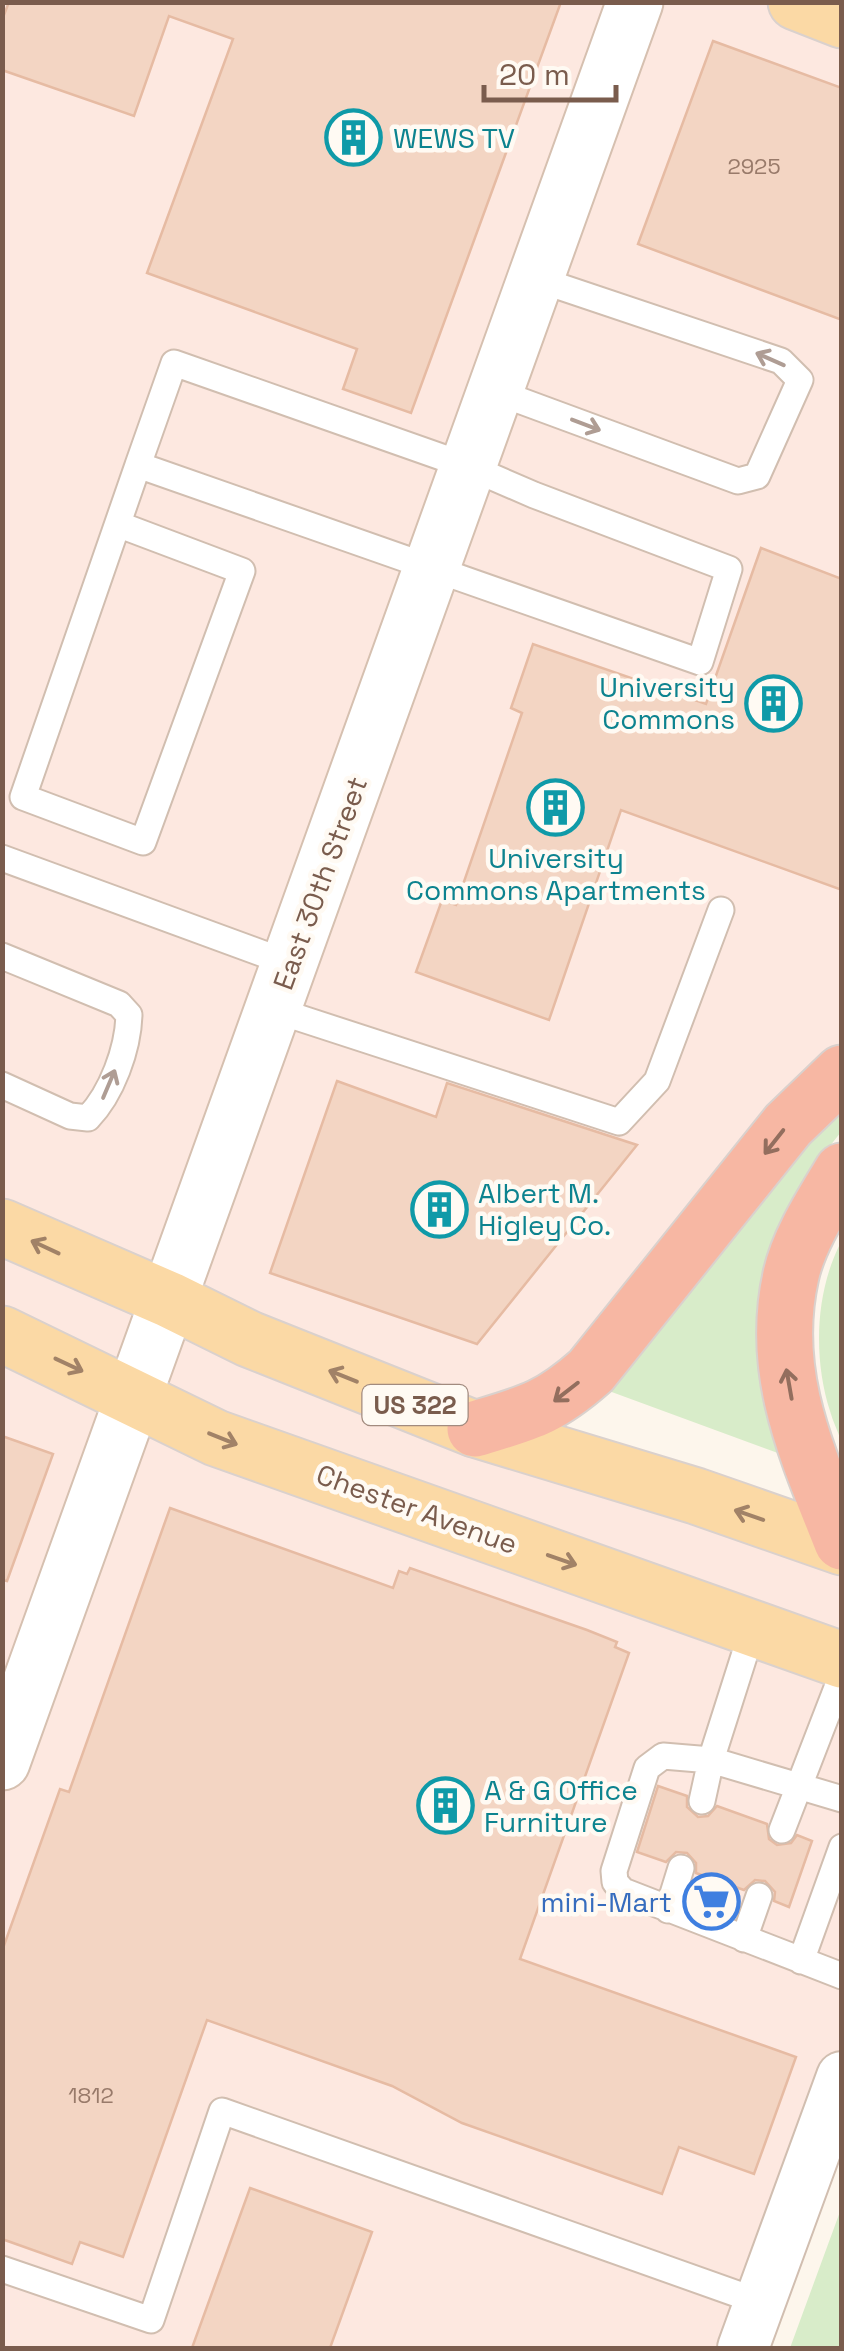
<svg xmlns="http://www.w3.org/2000/svg" width="844" height="2351" font-family="'Space Grotesk',sans-serif">
	<rect width="100%" height="100%" fill="#fdf6ec"/>
	<!-- commercial -->
	<path fill="#fde8e0" d="M3,3h838v1070l-182,216 -182,139 364,119v530l-98,271h-740z"/>
	<!-- green -->
	<path fill="#d8ecc9" d="M841,1105v27l-27,34 -28,290 -177,-65 188,-238z
		M841,1242v199c-3,-10 -8,-19 -11,-30 -17,-53 -15,-119 11,-169z
		M841,2209v139h-51z"/>
	<!-- building -->
	<path fill="#f3d5c3" stroke="#e6bba3" stroke-width="2.5" d="M9,2h552l-150,411 -68,-24 14,-40 -210,-76 86,-234 -64,-23 -35,100 -132,-46v-50z
		M713,41l129,47v232l-204,-76z
		M761,548l81,31v311l-221,-80 -72,210 -133,-48 26,-72 14,5 66,-192 -11,-5 22,-64 173,60z
		M337,1081l99,36 11,-34 190,62 -160,199 -207,-71z
		M2,1436l51,18 -46,127 -5,-1z
		M170,1508l223,80 6,-17 8,3 3,-6 177,62 30,12 -2,5 14,6 -109,306 276,98 -42,117 -75,-27 -17,47 -200,-71 -70,-37 -185,-66 -84,237 -43,-15 -8,22 -70,-25v-288l58,-162 9,3z
		M658,1786l29,10v11l11,10 10,-1 9,-10 50,18 2,15 8,6 14,-2 6,-8 15,6 -23,66 -15,-6 1,-9 -10,-11 -10,-1 -11,10 -48,-17v-10l-9,-10 -11,-1 -10,10 -29,-10z
		M250,2188l122,44 -42,116h-138z"/>
	<g fill="none" stroke-linecap="round" stroke-linejoin="round">
		<defs>
			<path id="service" d="M174,363l293,103 67,29 195,74 -29,93 -562,-197z
				M494,391l244,90 19,-5 43,-96 -19,-19 -247,-83
				M120,525l122,46 -99,271 -120,-45 115,-332
				M2,858l289,106
				M2,956l117,48 10,11c-1,34 -17,78 -41,103l-18,-2 -68,-31
				M275,1010l344,112 38,-41 64,-171
				M753,1628l-42,132 -48,-4 -16,12 -33,103 1,11 8,9 219,85
				M702,1801l9,-41 131,39
				M782,1830l60,-155
				M668,1910l13,-42
				M744,1939l15,-43
				M801,1961l41,-114
				M2,2269l149,51 71,-209 538,191"/>
			<path id="minor" d="M743,2348l99,-271"/>
			<path id="secondary" d="M2,1762l633,-1760"/>
			<path id="primary" d="M796,2l46,18
				M2,1227l168,73 79,39 226,90 221,67 146,51
				M2,1334l214,104 626,222"/>
			<path id="motorway" d="M842,1171c-19,32 -43,68 -51,104 -22,98 16,178 51,267
				M475,1429c53,-16 73,-20 116,-58l197,-246 54,-52"/>
		</defs>
		<!-- service casing -->
		<use href="#service" stroke="#d1beb0" stroke-width="29"/>
		<!-- minor casing -->
		<use href="#minor" stroke="#d1beb0" stroke-width="54"/>
		<!-- secondary casing -->
		<use href="#secondary" stroke="#d6c0b0" stroke-width="59"/>
		<!-- primary casing -->
		<use href="#primary" stroke="#dad1cd" stroke-width="59"/>
		<!-- motorway casing -->
		<use href="#motorway" stroke="#dad1cd" stroke-width="59"/>
		<!-- service -->
		<use href="#service" stroke="#fff" stroke-width="25"/>
		<!-- minor -->
		<use href="#minor" stroke="#fff" stroke-width="50"/>
		<!-- secondary -->
		<use href="#secondary" stroke="#fff" stroke-width="55"/>
		<!-- primary -->
		<use href="#primary" stroke="#fbd9a5" stroke-width="55"/>
		<!-- motorway -->
		<use href="#motorway" stroke="#f7b7a3" stroke-width="55"/>
	</g>
	<!-- one-way arrows -->
	<defs><path id="oneway-shaft" d="M-6 0H5M1.5-3L5.5 0L1.5 3" fill="none" stroke-width="1.6" stroke-linecap="round" stroke-linejoin="round" transform="scale(2.5)"/></defs>
	<g stroke="#af9d94">
		<use href="#oneway-shaft" transform="translate(770 359) rotate(-156)"/>
		<use href="#oneway-shaft" transform="translate(586 425) rotate(21)"/>
		<use href="#oneway-shaft" transform="translate(109 1084) rotate(-67)"/>
	</g>
	<g stroke="#936e5e">
		<use href="#oneway-shaft" transform="translate(774 1142) rotate(128)"/>
		<use href="#oneway-shaft" transform="translate(789 1384) rotate(-100)"/>
		<use href="#oneway-shaft" transform="translate(566 1392) rotate(142)"/>
	</g>
	<g stroke="#a18267">
		<use href="#oneway-shaft" transform="translate(45 1247) rotate(-155)"/>
		<use href="#oneway-shaft" transform="translate(69 1365) rotate(25)"/>
		<use href="#oneway-shaft" transform="translate(343 1376) rotate(-158)"/>
		<use href="#oneway-shaft" transform="translate(223 1439) rotate(22)"/>
		<use href="#oneway-shaft" transform="translate(749 1515) rotate(-161)"/>
		<use href="#oneway-shaft" transform="translate(562 1560) rotate(19)"/>
	</g>
	<!-- icons -->
	<defs>
		<symbol id="building-ring" viewBox="-11 -11 22 22"><circle r="9.5" fill="#fffaf3" stroke="#0f9aa8" stroke-width="1.5"/><path d="M-4-6H4V6H1V3H-1V6H-4ZM-2.5-4.3h1.7v1.8h-1.7ZM.8-4.3h1.7v1.8H.8ZM-2.5-1h1.7V.8h-1.7ZM.8-1h1.7V.8H.8Z" fill="#0f9aa8"/></symbol>
		<symbol id="supermarket-ring" viewBox="-11 -11 22 22"><circle r="9.5" fill="#fffaf3" stroke="#3f7fe0" stroke-width="1.5"/><path d="M-6-5.5h2.5l.6 2H6L4.5 2H-2.5L-4.4-4H-6ZM-1.5 3.2a1.3 1.3 0 1 0 .1 0ZM3 3.2a1.3 1.3 0 1 0 .1 0Z" fill="#3f7fe0"/></symbol>
	</defs>
	<g fill-rule="evenodd">
		<use href="#building-ring" x="322" y="106" width="63" height="63"/>
		<use href="#building-ring" x="742" y="672" width="63" height="63"/>
		<use href="#building-ring" x="524" y="776" width="63" height="63"/>
		<use href="#building-ring" x="408" y="1178" width="63" height="63"/>
		<use href="#building-ring" x="414" y="1774" width="63" height="63"/>
		<use href="#supermarket-ring" x="680" y="1870" width="63" height="63"/>
	</g>
	<g text-anchor="middle" dominant-baseline="central" stroke-width="9" stroke-linejoin="round" paint-order="stroke">
		<!-- number labels -->
		<g font-size="22" fill="#987a6a">
			<text x="754" y="166">2925</text>
			<text x="91" y="2095">1812</text>
		</g>
		<!-- shield labels -->
		<rect fill="#fffaf3" stroke="#a28b7f" stroke-width="2.5" x="362.5" y="1385" width="105" height="40" rx="8"/>
		<g font-size="25" font-weight="bold" fill="#7a5c4d">
			<text x="415" y="1405">US 322</text>
		</g>
		<!-- culture labels -->
		<g font-size="28" fill="#0d838f" stroke="#fffaf3" text-anchor="start">
			<text x="393" y="138">WEWS TV</text>
			<text x="735" y="687" text-anchor="end">University<tspan x="735" dy="32">Commons</tspan></text>
			<text x="556" y="858" text-anchor="middle">University<tspan x="556" dy="32">Commons Apartments</tspan></text>
			<text x="478" y="1193">Albert M.<tspan x="478" dy="32">Higley Co.</tspan></text>
			<text x="484" y="1790">A &amp; G Office<tspan x="484" dy="32">Furniture</tspan></text>
		</g>
		<!-- street labels -->
		<g font-size="28" fill="#7a5c4d" stroke="#fffaf3">
			<text transform="translate(320 883) rotate(-70)">East 30th Street</text>
			<text transform="translate(417 1509) rotate(20)">Chester Avenue</text>
		</g>
		<!-- shop labels -->
		<g font-size="28" fill="#366cbe" stroke="#fffaf3" text-anchor="end">
			<text x="672" y="1902">mini-Mart</text>
		</g>
	</g>
	<!-- border -->
	<rect width="844" height="2351" fill="none" stroke="#7a5c4d" stroke-width="10"/>
	<!-- scale -->
	<path d="M484 85v15h132v-15" fill="none" stroke="#7a5c4d" stroke-width="5"/>
	<text x="499" y="85" font-size="30" fill="#7a5c4d" stroke="#fffaf3" stroke-width="8" paint-order="stroke">20 m</text>
</svg>
